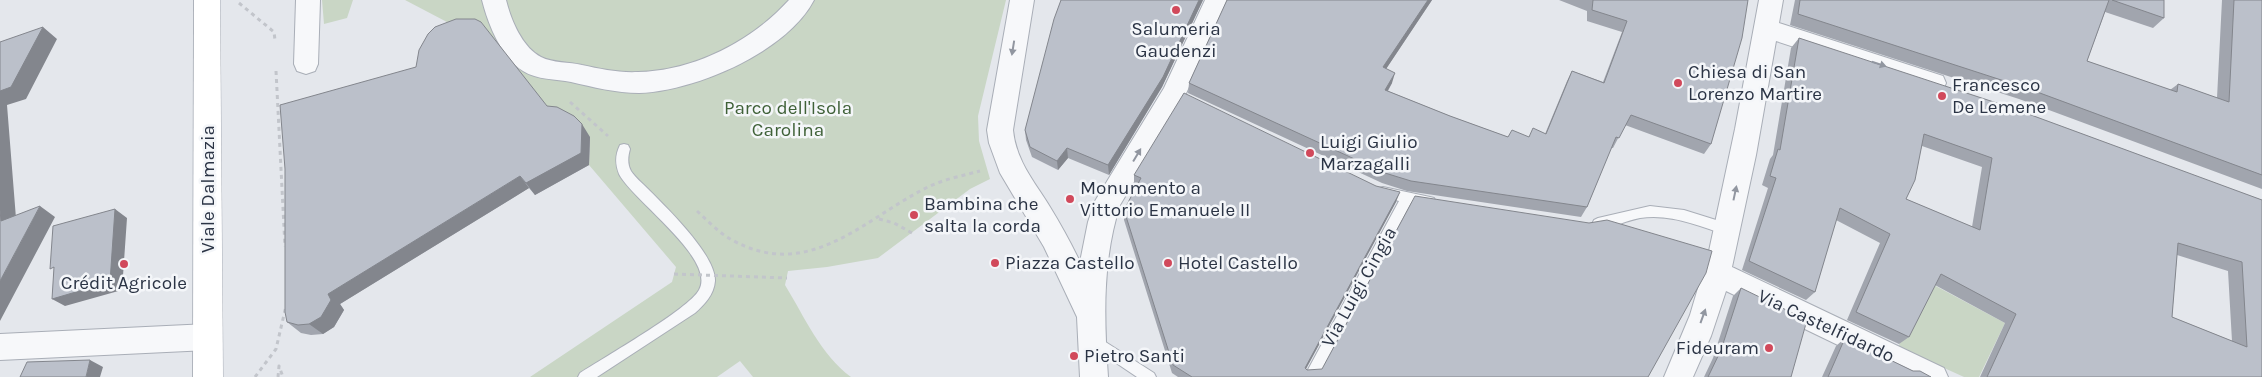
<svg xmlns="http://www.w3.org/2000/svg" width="2262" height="377" font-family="Karla,sans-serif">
	<rect width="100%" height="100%" fill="#e4e7ec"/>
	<!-- green -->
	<path fill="#c9d6c5" d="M322,0h31l-6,18 -23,6z
		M405,0h601l-28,116 1,25 11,38 -20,10 -92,69 -51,9 -39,4 -3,14c19,31 36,70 66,92h-98l-13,-16 -23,16h-187l142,-95 4,-15 -87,-102 1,-28 -8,-9 -26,-10 -43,-47 5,-3 -28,-33 -24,-3z
		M1930,283l75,40 -26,54h-15l-66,-30z"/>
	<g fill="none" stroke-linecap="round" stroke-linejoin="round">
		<defs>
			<path id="lane" d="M624,144l4,1 2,4c-2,7 -3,15 1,22 4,6 11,12 16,17 19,19 69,67 68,93 -1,14 -11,24 -20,32l-98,64h-19l2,-4c23,-15 109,-64 119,-83 18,-31 -68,-91 -80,-116 -4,-10 -4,-19 1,-29z
				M1383,187l47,10 4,1 2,4 -2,4 -4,1 -19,-4 -93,174h-14l95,-176 -20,-5 -2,-4 2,-4z
				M1650,206l34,4 48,15 1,4 -1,4 -5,2c-28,-9 -57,-22 -87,-17 -15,3 -28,10 -42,12l-4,-2 -2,-4 2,-4 4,-2z
				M1093,334l61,39 2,4h-19l-49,-33 -2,-4 2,-4z"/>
			<path id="street" d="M296,0h24l-2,64 -3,7 -9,3 -9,-3 -3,-7z
				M482,0h24c5,20 16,47 35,57 11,6 29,5 41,8 19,4 37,8 56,7 56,-1 114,-31 151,-72h25c-27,52 -119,91 -175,93 -23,0 -46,-6 -68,-11 -15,-3 -34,-2 -48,-11 -22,-14 -35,-47 -41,-71z
				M1010,0h24l-21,130c3,31 21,51 37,77 11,18 21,36 30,55l8,-40 7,-21 69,-113 41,-88h24l-46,100 -63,105c-18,56 -16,113 -12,172h-28l-3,-60 -33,-70 -44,-74 -11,-30 -2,-13z
				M1759,0h24l-4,23 164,53 3,7 -3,7 -9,3 -158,-52 -20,114 -24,112 212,101 4,9h-44l-178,-86 -15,45 -18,41h-29l26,-62 19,-64 26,-122z
				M208,324l10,4 4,9 -4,9 -10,4 -208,10v-26z"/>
			<path id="secondary" d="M194,0h26l3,377h-30z"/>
		</defs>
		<!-- lane casing -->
		<use href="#lane" stroke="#a9aeb7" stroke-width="2"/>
		<!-- street casing -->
		<use href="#street" stroke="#a9aeb7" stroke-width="2"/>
		<!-- secondary casing -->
		<use href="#secondary" stroke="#a9aeb7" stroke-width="1"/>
		<!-- path -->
		<path stroke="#c2c5cb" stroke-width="3" stroke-dasharray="4 4" stroke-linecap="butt" d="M239,3l35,29 1,8
			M276,71l9,176
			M570,102l38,34
			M697,211c11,10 22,22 35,29 75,41 128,-17 190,-50 18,-10 39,-14 58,-19
			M879,219l15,4 18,10
			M255,377l21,-28 10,-43
			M278,377l1,-11 4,11"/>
		<!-- lane -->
		<use href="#lane" fill="#f7f8fa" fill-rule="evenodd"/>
		<!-- street -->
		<use href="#street" fill="#f7f8fa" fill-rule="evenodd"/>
		<!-- secondary -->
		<use href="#secondary" fill="#fff" fill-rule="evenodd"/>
		<!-- path-bridge -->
		<path stroke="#c2c5cb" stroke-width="3" stroke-dasharray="4 4" stroke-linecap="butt" d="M674,274l113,4"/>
	</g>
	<!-- wall -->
	<path fill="#a1a5ae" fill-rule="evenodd" d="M1061,0h142l-41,87 -53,88 -41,-17 -10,12 -26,-13 -6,-17 -1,-10z
		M1227,0h205l-46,69 6,14 -4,8 62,25 58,21h20l17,-3 22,-53 5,-10 31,11 19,-50 -35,-11v-10l-28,-11h189l-37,144 -7,10 -79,-29 -12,23h-2l-24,59 -6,10 -174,-26 -25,-8 -194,-90 1,-10z
		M1795,0h369v18l-11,10 -48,-16 -18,49 83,29 8,-6 39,14 5,-98h40v189l-243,-90 -229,-74z
		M1799,38l463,162v177h-282l25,-54 -70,-38 -26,52 -10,7 -52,-24 33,-77 -44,-23 -21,72 -9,8 -64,-30 26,-82 -6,-3 8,-26 3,-4 18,-107zM1922,146l60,21 -10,60 -66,-28zM2177,255l51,16 4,70 -60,-24z
		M547,106l43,31 -1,28 -54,30 -6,-7 -189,116 4,6 -10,17 -11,7 -12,1 -10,-2 -14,-11z
		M1134,175l262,27 -90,167 1,1 341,7h-470l-6,-4 -48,-153v-10l13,-23 -3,-2z
		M1741,288l50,89h-87l9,-19 20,-62z
		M1845,338l68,33 18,6h-109l14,-31z"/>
	<!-- shaded-wall -->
	<path fill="#83868d" d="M1199,0h4l-41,87 -53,88 -1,-10z
		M1428,0h4l-52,78 3,-11z
		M43,27l14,12 -31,60 -19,6 10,126 -16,-10 -1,-11v-119z
		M1395,73l-3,10 -10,17 3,-10z
		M582,124l8,13 -1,28 -54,30 -9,-12z
		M1067,148l1,10 -10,12 -1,-9z
		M520,176l9,12 -189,116 4,6 -10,17 -11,7 -14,-10 19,-30z
		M1400,192l-4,10 -94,174 3,-8z
		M40,206l15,11 -55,104v-40z
		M115,209l12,9 -5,72 -57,16 -13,-7z
		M90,360l13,7 -3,10h-14z"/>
	<!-- building -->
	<path fill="#bbc0ca" stroke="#83868d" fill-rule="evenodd" d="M1061,0h138l-36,77 -55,88 -41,-17 -10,13 -27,-14 -5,-17 29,-111z
		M1227,0h201l-45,67 12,6 -10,17 65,26 58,21 4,-7 17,7 4,-9 13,6 26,-63 32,12 23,-62 -35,-11 1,-10h155l-6,38 -31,106 -80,-29 -12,23 -3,-1 -29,70 -176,-26 -26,-8 -196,-90z
		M1800,0h309l-22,61 90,31 1,-8 51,18 5,-102h28v175l-233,-86 -231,-75z
		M2112,0h52v18z
		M456,19h19l6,3 66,84 10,1 17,9 8,8 -1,29 -55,30 -6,-7 -192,118 3,6 -10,17 -12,7 -11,1 -11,-3 -2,-10v-143l-5,-64 136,-38 3,-17 9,-16 7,-7z
		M43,27l-32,60 -11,4v-49z
		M1799,38l213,70 250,92v177h-275l29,-63 -75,-40 -32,63 -53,-25 34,-78 -50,-26 -25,84 -66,-31 27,-83 -6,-2 8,-27 2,1zM1924,134l68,24 -12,72 -74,-31 9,-19zM2178,243l64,19 5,85 -75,-30z
		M1184,93l192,93 24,6 -95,176 2,2 15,-1 93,-173 174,27 18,-3 105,31 -6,22 -58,104h-456l-19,-12 -49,-155 17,-32 -7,-3z
		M40,206l-40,75v-71l1,11z
		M115,209l-5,73 -58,17 2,-32 -4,2 3,-43z
		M1741,288l66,32 -16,57h-83l13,-27z
		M1845,338l68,33h7l11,6h-103z
		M90,360l-4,17h-66l7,-15z"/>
	<!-- one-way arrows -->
	<defs><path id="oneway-solid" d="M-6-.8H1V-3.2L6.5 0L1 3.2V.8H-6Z" transform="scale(1.25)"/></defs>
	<g fill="#9196a0">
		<use href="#oneway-solid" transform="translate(1013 48) rotate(99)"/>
		<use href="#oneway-solid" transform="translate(1879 64) rotate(18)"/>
		<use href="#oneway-solid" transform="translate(1137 155) rotate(-59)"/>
		<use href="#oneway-solid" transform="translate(1735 193) rotate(-78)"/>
		<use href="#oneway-solid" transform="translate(1703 316) rotate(-70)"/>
	</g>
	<!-- markers -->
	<g fill="#d1495b" stroke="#f4f6f9" stroke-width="2">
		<circle cx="1176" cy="10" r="5"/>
		<circle cx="1678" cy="83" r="5"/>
		<circle cx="1942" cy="96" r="5"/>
		<circle cx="1310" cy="153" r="5"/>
		<circle cx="1070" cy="199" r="5"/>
		<circle cx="914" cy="215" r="5"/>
		<circle cx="995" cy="263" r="5"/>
		<circle cx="1168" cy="263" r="5"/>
		<circle cx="124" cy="264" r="5"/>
		<circle cx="1769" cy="348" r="5"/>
		<circle cx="1074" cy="356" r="5"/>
	</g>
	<g text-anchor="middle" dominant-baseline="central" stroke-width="5" stroke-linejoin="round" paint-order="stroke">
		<!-- poi labels -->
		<g font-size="19" fill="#2b3445" stroke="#f4f6f9" text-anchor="start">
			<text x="1176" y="29" text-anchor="middle">Salumeria<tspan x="1176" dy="22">Gaudenzi</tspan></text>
			<text x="1688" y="72">Chiesa di San<tspan x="1688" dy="22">Lorenzo Martire</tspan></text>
			<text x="1952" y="85">Francesco<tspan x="1952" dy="22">De Lemene</tspan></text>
			<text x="1320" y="142">Luigi Giulio<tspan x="1320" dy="22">Marzagalli</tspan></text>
			<text x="1080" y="188">Monumento a<tspan x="1080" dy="22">Vittorio Emanuele II</tspan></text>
			<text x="924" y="204">Bambina che<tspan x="924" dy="22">salta la corda</tspan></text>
			<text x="1005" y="263">Piazza Castello</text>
			<text x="1178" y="263">Hotel Castello</text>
			<text x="124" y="283" text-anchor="middle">Crédit Agricole</text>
			<text x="1759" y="348" text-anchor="end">Fideuram</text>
			<text x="1084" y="356">Pietro Santi</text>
		</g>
		<!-- park labels -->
		<g font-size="19" fill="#3f6138" stroke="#f4f6f9">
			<text x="788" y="108">Parco dell'Isola<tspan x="788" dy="22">Carolina</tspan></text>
		</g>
		<!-- street labels -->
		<g font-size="19" fill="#2b3445" stroke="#f4f6f9">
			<text transform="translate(208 189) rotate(-90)">Viale Dalmazia</text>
			<text transform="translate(1359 287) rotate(-61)">Via Luigi Cingia</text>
			<text transform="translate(1826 326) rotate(25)">Via Castelfidardo</text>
		</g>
	</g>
</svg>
